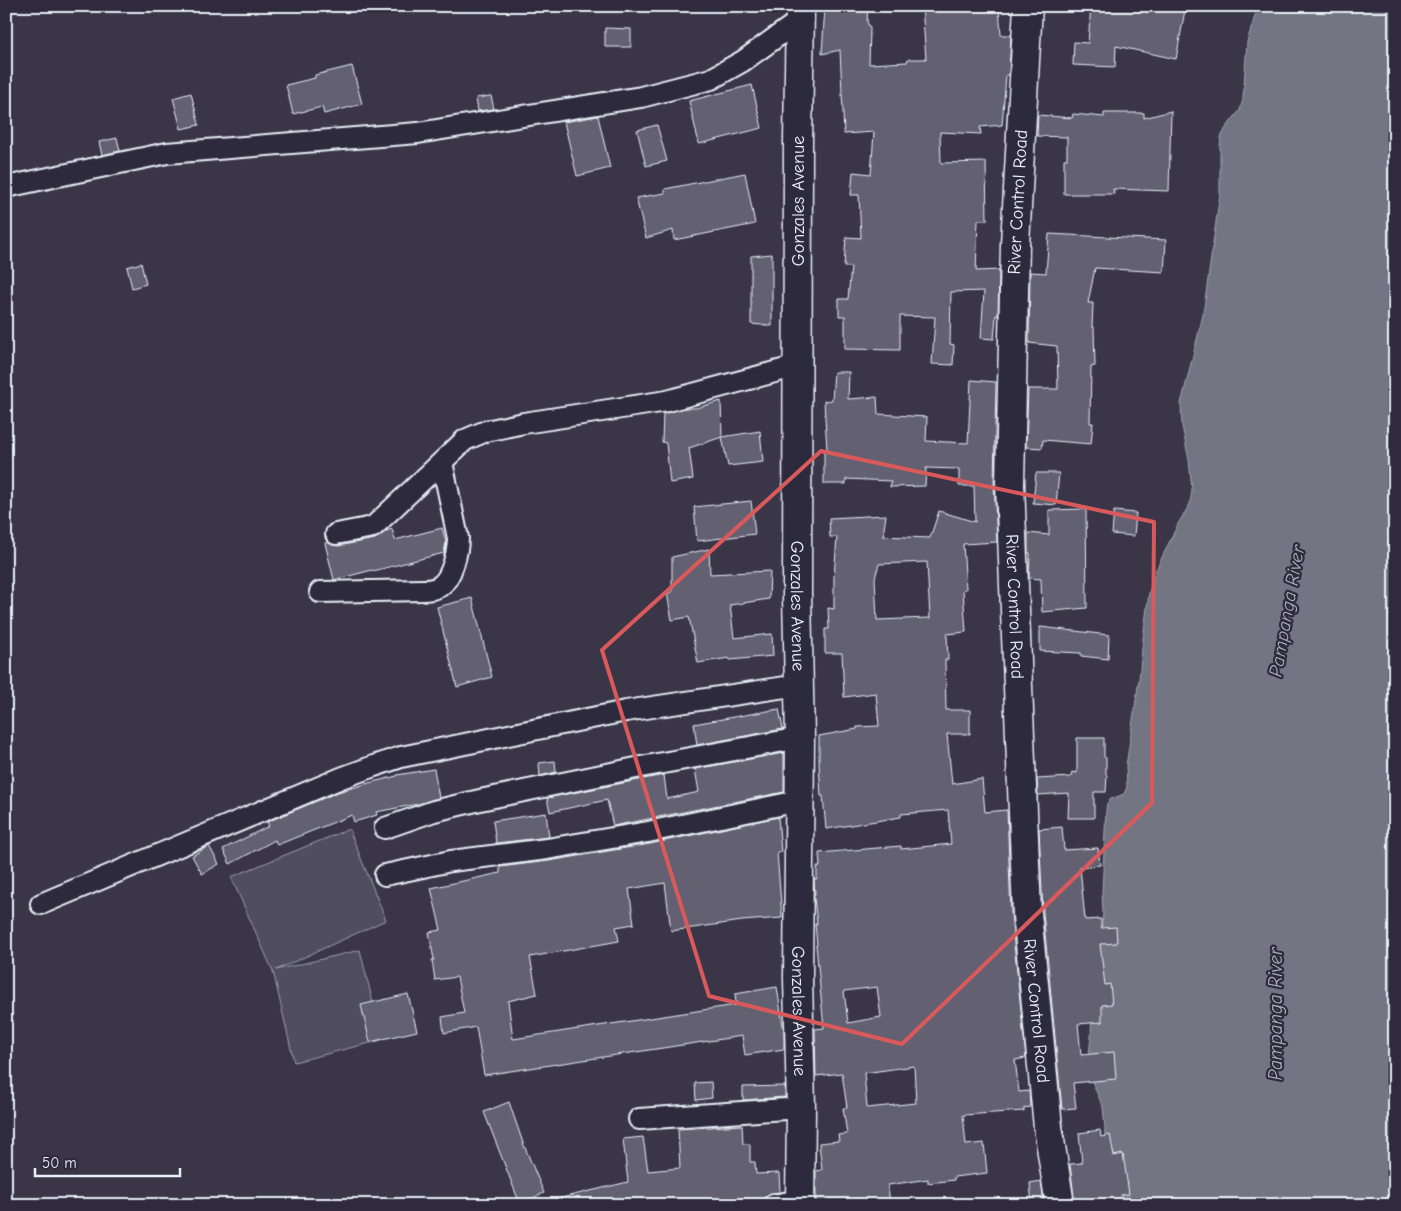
<svg xmlns="http://www.w3.org/2000/svg" width="1401" height="1211" font-family="'Comic Neue',sans-serif">
	<rect width="100%" height="100%" fill="#3a3648"/>
	<filter id="ink" filterUnits="userSpaceOnUse"><feTurbulence type="fractalNoise" baseFrequency=".02" numOctaves="2"/><feDisplacementMap in="SourceGraphic" scale="10" xChannelSelector="R" yChannelSelector="G"/><feConvolveMatrix kernelMatrix="1 2 1 2 8 2 1 2 1" color-interpolation-filters="sRGB"/></filter>
	<g filter="url(#ink)">
		<!-- green -->
		<path fill="#504e5f" stroke="#9ca0ac" d="M349,829l37,91 -110,50 84,-20 22,90 -88,22 -21,-91 -42,-94z"/>
		<!-- water -->
		<path fill="#737482" stroke="#a2a6b1" d="M1258,6h137v1199h-295l5,-77 -2,-21 -13,-30 -2,-14 3,-26 1,-41 7,-38 4,-45 -1,-20 4,-83 1,-7 4,-4 13,-5 3,-7 -1,-21 13,-86 4,-42 6,-45 7,-23 22,-46 12,-20 2,-14 -3,-30 -7,-34 -1,-22 22,-89 17,-122v-46l1,-10 5,-9 14,-18 3,-11 4,-57z"/>
		<!-- building -->
		<path fill="#636171" stroke="#e8f1f8" fill-rule="evenodd" d="M825,6h43l-1,16 3,6 -1,36 38,-2 1,-3h18l-4,-53h37v5l40,-4 2,28h10l-2,40h-3l-4,50 -22,2 1,7 -41,-2 1,31 45,-1 1,58h-9l-2,51 23,-1 -1,46 -2,-1 -2,24 -13,-1 3,-47 -33,1 -1,52 4,1 -1,20 -21,-1 3,-47 -35,-1v34l-55,-1v-33h-6v-17h9l3,-32h-7l2,-30 15,1 -2,-43h-8l2,-23 18,2 3,-42 -30,2 -4,-84 -18,4z
			M1091,6h71l-1,2 24,2 -9,49 -60,-13 -1,21 -42,-2 1,-23 14,1z
			M605,28l26,1v18h-26z
			M352,66l10,38 -38,10 -2,-7 -29,7 -7,-29 29,-7v-3z
			M752,85l10,43 -63,16 -10,-43z
			M191,93l8,32 -18,4 -8,-31z
			M491,96l3,13 -16,2 -2,-13z
			M1171,111l-2,80 -56,-2 1,5h-50v-35h3v-22l-30,-1 1,-21 34,3 1,-4 31,3v-4h40v5z
			M598,116l12,52 -33,8 -13,-54z
			M657,125l10,36 -21,5 -9,-36z
			M117,138l3,13 -18,4 -3,-13z
			M745,173l10,51 -81,16 -1,-10 -27,8 -10,-40 29,-5v-4z
			M1049,234l117,6 -2,32 -69,-4 -7,35h5l-1,24h2l1,39 -4,1 -1,56h3l-2,21 -48,-4 -1,8 -16,-1 2,-58h30l-1,-43 -28,-3 1,-71 16,1z
			M772,254v72l-21,-2v-68z
			M141,263l5,21 -14,4 -5,-21z
			M834,372h15l-1,27 29,-2 1,17 49,3 -1,24 42,2 3,-63 25,2 -2,102 3,58 -34,2 3,45 -3,1 3,42 -19,2 1,26h-3l1,50h24v24h-23l5,50 30,-5 3,33 22,-2 4,105 15,143 -11,2 4,32 10,-1 1,16 -6,1v3l-61,4 3,30 18,-2 3,30 -33,4v3l-26,3v-4l-40,6 2,20h-73l-1,-9v-25l6,-1 -3,-27 20,-2 -1,-6 9,-1 -4,-26h4l-5,-35 -26,3 -1,-47 9,-1 -8,-83h1l-2,-21h2l-3,-26v-4h1l-1,-15h3v-12h3l-1,-14 82,-7v3l50,-5 -3,-34 -47,4v3l-75,12 -3,-33h-2l-2,-32v-28l38,-7v-2l22,-1 -3,-33 -32,4 -2,-44h-17v-24h4l-1,-21 6,1v-32l3,-40h-7l-1,-19 57,-3 -3,21 47,2 9,-27 36,11 -1,-36h-15v-17l-33,-1 -1,18 -35,1 1,-6 -45,-2v5h-22v-34h3l-3,-49 8,-1zM927,562l3,56 -53,2 -2,-42 4,-14zM877,987l4,30 -33,6 -4,-32zM914,1066l2,37 -49,5 -3,-35z
			M721,401l1,36 -33,11 4,31 -23,4 -4,-40 -4,-1 1,-28 22,-6h11z
			M760,431l3,31 -35,4 -6,-29z
			M1036,473h23l-3,32 -23,-2z
			M751,501l4,33 -58,7 -3,-34z
			M1086,509l1,99 -45,4 -1,-33 -12,-1 1,-25h-2v-20l21,2v-25z
			M1114,511l22,2 -2,23 -22,-2z
			M442,528l4,14 -2,11 -71,18 -1,-1 -38,10 -9,-37 3,-1 5,3 5,1 37,-7 11,-8 6,-2 3,11z
			M709,549l1,25 60,-3 -1,28 -39,6 4,33 38,-4 1,22 -43,4 -1,-2 -31,5 -9,-46 -17,3 -5,-27 5,-1v-35z
			M472,598l20,79 -35,10 -20,-80z
			M1040,627l69,8 -1,24 -27,-3v-3l-41,-2z
			M779,709l4,20 -86,16 -3,-21z
			M1077,738h27v19l2,1v17h1l-1,17h-12v26h-26l1,-25 -31,2 -1,-16 34,-2 1,-5 5,1z
			M784,753v39l-171,34 -6,-26 -57,12 -3,-14 117,-23 3,24 32,-7 -4,-23z
			M555,761l1,11 -16,4 -1,-13z
			M434,769l5,29 -21,6 -42,8 1,3 -23,7 -2,-7 -75,30 -2,-5 -45,24 -7,-15 46,-23 -2,-4 71,-30 31,-9 28,-7v-1z
			M546,813l3,24 -53,6 -3,-22z
			M778,817l3,35h-4l5,66 -40,3 -71,10 -6,-48 -36,6 5,35 -18,3 3,14 -89,16 7,37 -29,7 5,38 223,-34 -1,-11 42,-7 7,45v17l-39,6 -3,-19 -258,39 -8,-48 -32,6 -2,-16 22,-4 -7,-36 -22,3 -3,-20h2l-5,-28 12,-2 -10,-42 69,-15v-6l49,-6 101,-17z
			M1062,827l2,23 34,-2 2,17 -20,2 5,53 16,-1v9l15,-1 1,16 -17,1 5,41 5,-1 2,20 -10,1v17l-24,2 3,31 33,-3 2,27 -43,4 3,25 -14,1 -19,-197 -4,-83z
			M209,846l10,18 -17,10 -10,-18z
			M408,994l9,37 -47,11 -9,-37z
			M711,1082l1,16 -16,2 -1,-17z
			M785,1086v11l-42,3v-13z
			M509,1102l14,41 21,50 -24,11 -36,-92z
			M742,1125l1,19h7v18h5l1,12 23,-1 1,19 -10,1 -4,3 -3,4 -31,1 1,2 -23,2h-152l-1,-6 71,-17 -5,-43 20,-2 5,34 32,-3 -2,-39z
			M1100,1130l1,7 9,-2 4,21 9,-2 6,40 -8,1 2,10h-48l-5,-41 12,-1 -3,-30z
			M1041,1181l3,24h-12l-2,-22z"/>
		<g fill="none" stroke-linecap="round" stroke-linejoin="round">
			<defs>
				<path id="street" d="M6,187l161,-34 251,-20 223,-36 70,-18 32,-18 57,-41
					M336,534l37,-7 92,-87 21,-9 38,-8 143,-22 130,-35
					M320,592l104,-2c6,0 11,-1 16,-4 12,-8 18,-35 18,-48l-16,-76
					M385,828l49,-17 46,-11 161,-33 159,-29
					M385,875l66,-14 96,-12 101,-17 151,-31
					M41,904l300,-126 33,-12 27,-9 225,-46 173,-26
					M639,1119l162,-11
					M773,1205l27,-5"/>
				<g id="secondary">
					<path id="s1" d="M800,6l-2,136 -1,452 3,144 -2,240 3,130 -1,97"/>
					<path id="s2" d="M1028,6l-13,238 -5,240 17,429 21,214 12,78"/>
				</g>
			</defs>
			<!-- street casing -->
			<use href="#street" stroke="#e8f1f8" stroke-width="24"/>
			<!-- secondary casing -->
			<use href="#secondary" stroke="#e8f1f8" stroke-width="31"/>
			<!-- street -->
			<use href="#street" stroke="#2f2a3d" stroke-width="20"/>
			<!-- secondary -->
			<use href="#secondary" stroke="#2f2a3d" stroke-width="28"/>
		</g>
	</g>
	<!-- marked area -->
	<path fill="none" stroke="#da5a5c" stroke-width="4" stroke-linejoin="round" d="M821,451l333,71 -2,281 -250,241 -193,-48 -107,-346z"/>
	<g text-anchor="middle" dominant-baseline="central" stroke-width="4.5" stroke-linejoin="round" paint-order="stroke">
		<!-- street labels -->
		<g font-size="18" fill="#e8f1f8" stroke="#2f2a3d">
			<text transform="translate(798 201) rotate(-90)">Gonzales Avenue</text>
			<text transform="translate(1018 202) rotate(-87)">River Control Road</text>
			<text stroke="none"><textPath href="#s1" startOffset="600">Gonzales Avenue</textPath></text>
			<text stroke="none"><textPath href="#s2" startOffset="601">River Control Road</textPath></text>
			<text stroke="none"><textPath href="#s1" startOffset="1005">Gonzales Avenue</textPath></text>
			<text stroke="none"><textPath href="#s2" startOffset="1006">River Control Road</textPath></text>
		</g>
		<!-- water labels -->
		<g font-size="19" font-style="italic" fill="#aeb2bd" stroke="#2f2a3d">
			<text transform="translate(1287 611) rotate(-80)">Pampanga River</text>
			<text transform="translate(1276 1014) rotate(-90)">Pampanga River</text>
		</g>
	</g>
	<!-- margin -->
	<rect width="1401" height="1211" fill="none" stroke="#2f2a3d" stroke-width="25"/>
	<rect x="12" y="12" width="1376" height="1186" fill="none" stroke="#e8f1f8" stroke-width="2" filter="url(#ink)"/>
	<!-- scale -->
	<path d="M35 1168v8h145v-8" fill="none" stroke="#e8f1f8" stroke-width="2.5"/>
	<text x="42" y="1168" font-size="15" fill="#e8f1f8" stroke="#2f2a3d" stroke-width="4" paint-order="stroke">50 m</text>
</svg>
